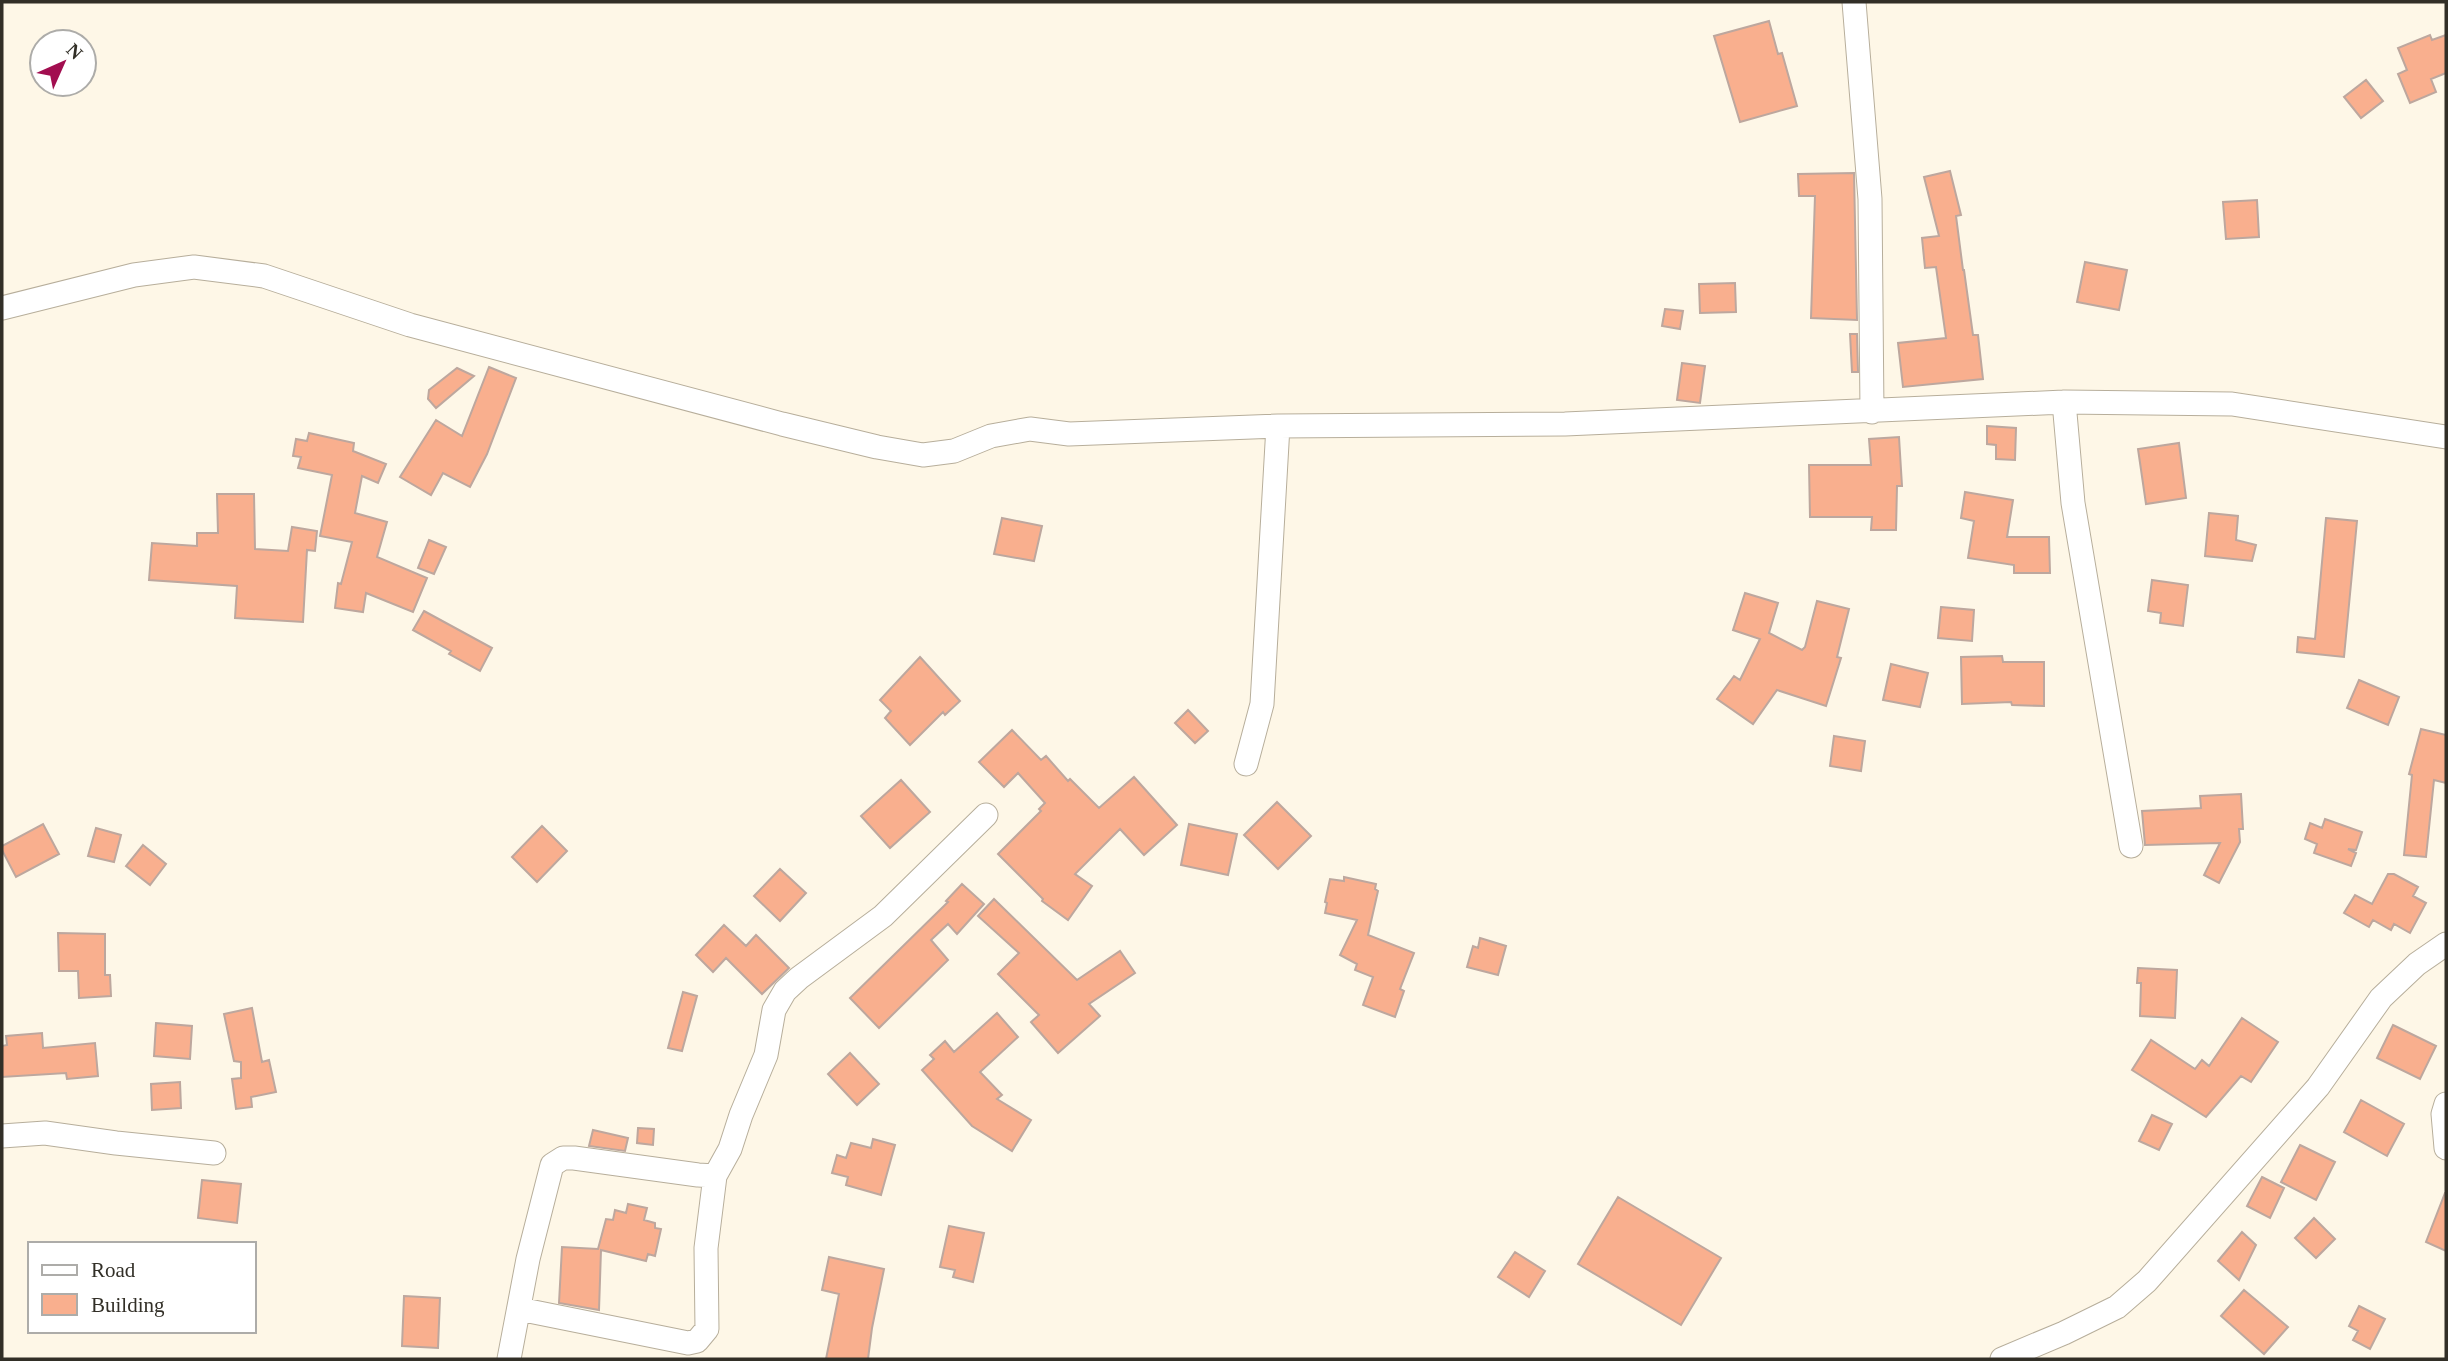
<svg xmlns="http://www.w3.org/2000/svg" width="2448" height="1361" font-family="Georgia,serif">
	<rect width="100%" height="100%" fill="#fef7e7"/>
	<!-- building -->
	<path fill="#f9af8e" stroke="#bda79e" stroke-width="2" d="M1769,21l9,33 4,-1 15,53 -57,16 -26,-86z
		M2430,35l2,5 14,-5v38l-15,6 5,13 -26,11 -12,-29 9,-4 -9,-22z
		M2366,80l17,21 -22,17 -17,-21z
		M1950,171l11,44 -5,1 7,54h1l9,65h5l5,44 -80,8 -5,-44 48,-5 -10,-71 -11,1 -3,-30 17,-2 -15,-59z
		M1854,173l3,147 -46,-2 4,-122h-16l-1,-22z
		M2257,200l2,37 -33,2 -3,-37z
		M2085,262l42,8 -8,40 -42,-8z
		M1735,283l1,29 -36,1 -1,-29z
		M1665,309l18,2 -3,18 -18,-3z
		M1850,334h7l1,38h-6z
		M1682,363l23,3 -5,37 -23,-3z
		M489,367l27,11 -29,76 -17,33 -27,-14 -12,22 -31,-18 36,-57 26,16z
		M457,368l17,8 -38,32 -8,-9 1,-9z
		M1987,426l29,2 -1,32 -19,-1v-14l-9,-1z
		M309,433l45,10 -1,8 33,13 -8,19 -16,-7 -7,37 32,9 -10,35 50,21 -14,34 -47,-19 -3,19 -28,-4 3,-25 3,1 11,-42 -32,-6 12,-61 -34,-7 3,-11 -8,-1 3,-17 11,2z
		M1899,437l3,49h-5l-1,44h-25l1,-13h-62l-1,-52h62l-2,-26z
		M2179,443l7,55 -40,6 -8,-55z
		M1965,492l48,8 -6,37h42l1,36h-36v-8l-46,-7 6,-37 -13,-3z
		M217,494h37l1,55 33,2 4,-24 25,4 -2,20 -8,-1 -4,72 -68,-4 2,-32 -88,-6 3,-37 45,3v-13h21z
		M2209,513l29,3 -2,24 20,5 -4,16 -47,-5z
		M1002,518l40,8 -8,35 -40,-7z
		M2326,518l31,3 -13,136 -47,-5 1,-15 17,2z
		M429,540l17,7 -12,27 -16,-6z
		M2152,580l36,5 -5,41 -23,-3 1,-10 -13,-2z
		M1745,593l33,10 -9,30 33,17 3,-3 12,-46 32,8 -12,48 4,1 -15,48 -49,-16 -24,34 -36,-25 17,-23 6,4 20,-41 -27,-9z
		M1941,607l33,3 -2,31 -34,-3z
		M424,611l68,37 -12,23 -31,-17 2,-3 -38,-21z
		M2002,656l1,6h41v44l-32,-1 -1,-3 -49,2 -1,-47z
		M920,657l40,44 -15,14 -2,-3 -33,33 -25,-27 6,-7 -11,-11z
		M1891,664l37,9 -8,34 -37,-7z
		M2359,680l40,17 -11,28 -41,-17z
		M1188,710l20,21 -13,12 -20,-20z
		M2421,729l25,6v48l-12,-3 -8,77 -22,-2 8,-80 -3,-1z
		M1012,730l29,30 5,-4 22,25 2,-2 29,29 35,-31 43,48 -33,30 -24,-26 -45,45 17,12 -24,34 -26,-19 1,-2 -45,-45 43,-43 -2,-2 6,-6 -27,-30 -14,14 -25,-25z
		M1834,736l31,5 -4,30 -31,-5z
		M901,780l29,32 -40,36 -29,-32z
		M2241,794l2,35h-4l1,13 -21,41 -15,-8 16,-32 -75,2 -3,-34 59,-3 -1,-12z
		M1277,802l34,34 -33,33 -34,-34z
		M2325,819l37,13 -6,18 -8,-1 8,4 -5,13 -37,-13 3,-9 -12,-5 5,-16 12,5z
		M43,824l16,30 -43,23 -14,-27v-4z
		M1189,824l48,10 -9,41 -47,-10z
		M542,826l25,25 -30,31 -25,-25z
		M96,828l25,7 -7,27 -26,-6z
		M143,845l23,19 -16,21 -24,-19z
		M780,869l26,24 -26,28 -26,-25z
		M2388,874h6l24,13 -5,9 13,7 -16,30 -16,-9 -3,6 -18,-10 -4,7 -25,-14 11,-18 17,9z
		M1344,877l32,7 -1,5 3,2 -10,44 46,18 -14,36 4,2 -9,26 -32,-12 10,-28 -18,-7 2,-6 -17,-9 17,-35 -32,-7 2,-10 -2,-1 5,-23 14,2z
		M962,884l22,20 -27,30 -9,-10 -17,16 17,20 -69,68 -29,-30 98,-96 -2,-1z
		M994,899l83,81 43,-29 15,22 -46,31 11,12 -42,37 -27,-31 8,-7 -41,-41 21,-21 -41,-37z
		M724,925l22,21 10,-11 33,33 -27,26 -36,-36 -13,14 -17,-17z
		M58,933l47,1v41h5l1,21 -32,2 -1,-27h-19z
		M1480,938l26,8 -8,29 -31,-8 6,-21 5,2z
		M2138,968l39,2 -2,48 -35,-2 1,-33h-4z
		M683,992l14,4 -15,55 -14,-3z
		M252,1008l10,54 7,-2 7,32 -25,5 1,10 -16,2 -4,-30 9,-1v-16l-7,-1 -10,-47z
		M997,1013l21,24 -38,35 22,23 -5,4 34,21 -19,31 -40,-25 -50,-56 12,-11 -4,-4 15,-14 9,11z
		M2242,1018l36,24 -27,40 -10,-6 -35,41 -74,-47 19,-30 44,29 7,-9 7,6z
		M156,1023l36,3 -2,33 -36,-3z
		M2393,1025l43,21 -16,33 -43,-21z
		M42,1033l1,15 52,-5 3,33 -31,3 -1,-6 -64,4v-31l5,-1 -1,-9z
		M850,1053l29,31 -22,21 -29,-31z
		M180,1082l1,26 -29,2 -1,-26z
		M2361,1100l43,24 -17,32 -43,-24z
		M2152,1115l20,9 -13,26 -20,-9z
		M638,1128l16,1 -1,16 -16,-2z
		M593,1130l35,8 -3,13 -36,-5z
		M873,1139l22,6 -14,50 -35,-10 2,-8 -16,-4 5,-18 9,3 5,-15 20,5z
		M2300,1145l35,17 -19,38 -35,-18z
		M2262,1177l22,11 -14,30 -23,-12z
		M202,1180l39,4 -4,39 -39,-5z
		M2445,1193h1v58l-20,-9z
		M1618,1197l103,61 -40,67 -103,-61z
		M628,1204l19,4 -3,12 11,3v5l6,1 -6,27 -7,-2 -2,7 -45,-11 -2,60 -40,-7 3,-56 36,2 8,-30 7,1 2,-10 11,3z
		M2314,1218l21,21 -19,19 -21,-20z
		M949,1226l35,7 -11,49 -20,-5 2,-7 -15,-3z
		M2242,1232l14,13 -17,35 -21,-19z
		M1515,1252l30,19 -16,26 -31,-20z
		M829,1257l55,12 -12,59 -4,31h-42l13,-65 -17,-4z
		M2244,1290l44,37 -24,27 -43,-38z
		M404,1296l36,2 -2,50 -36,-2z
		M2359,1306l26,13 -15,30 -17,-9 5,-9 -9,-5z"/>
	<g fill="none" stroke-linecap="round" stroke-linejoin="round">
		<defs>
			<path id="street" d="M1854,2l16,197 2,213
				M2,308l132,-33 60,-8 70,9 146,49 372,99 95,23 46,8 31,-4 37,-15 39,-7 39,5 209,-8 287,-2 499,-22 168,2 214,33
				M2064,402l9,101 58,343
				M1246,764l16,-60 16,-278
				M2446,1104l-3,10 3,34
				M2,1136l43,-3 71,10 98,10
				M519,1309l169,34 9,-2 10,-12 -1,-81 9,-72
				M509,1359l19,-100 24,-94 11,-7h11l124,17 17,1 15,-27 11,-34 25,-60 8,-45 11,-19 14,-13 84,-62 103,-101
				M2002,1359l62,-26 53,-26 30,-26 171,-194 63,-89 36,-34 29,-20"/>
		</defs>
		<!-- street casing -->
		<use href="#street" stroke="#b7ae9b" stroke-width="25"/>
		<!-- street -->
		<use href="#street" stroke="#fff" stroke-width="23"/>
	</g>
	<!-- border -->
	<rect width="2448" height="1361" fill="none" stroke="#322f27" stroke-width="7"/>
	<!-- legend -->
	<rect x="28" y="1242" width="228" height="91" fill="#ffffff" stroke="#adaca9" stroke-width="2"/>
	<rect x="42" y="1265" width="35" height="10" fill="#ffffff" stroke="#adaca9" stroke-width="2"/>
	<text x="91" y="1277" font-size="21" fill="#322f27">Road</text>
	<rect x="42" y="1294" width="35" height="21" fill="#f9af8e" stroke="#adaca9" stroke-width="2"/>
	<text x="91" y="1312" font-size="21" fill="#322f27">Building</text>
	<!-- north arrow -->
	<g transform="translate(63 63) rotate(45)"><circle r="33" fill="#ffffff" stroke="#adaca9" stroke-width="2"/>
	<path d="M0-5L12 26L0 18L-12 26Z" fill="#a20e50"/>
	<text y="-10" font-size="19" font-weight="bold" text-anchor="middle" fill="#322f27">N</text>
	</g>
</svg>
